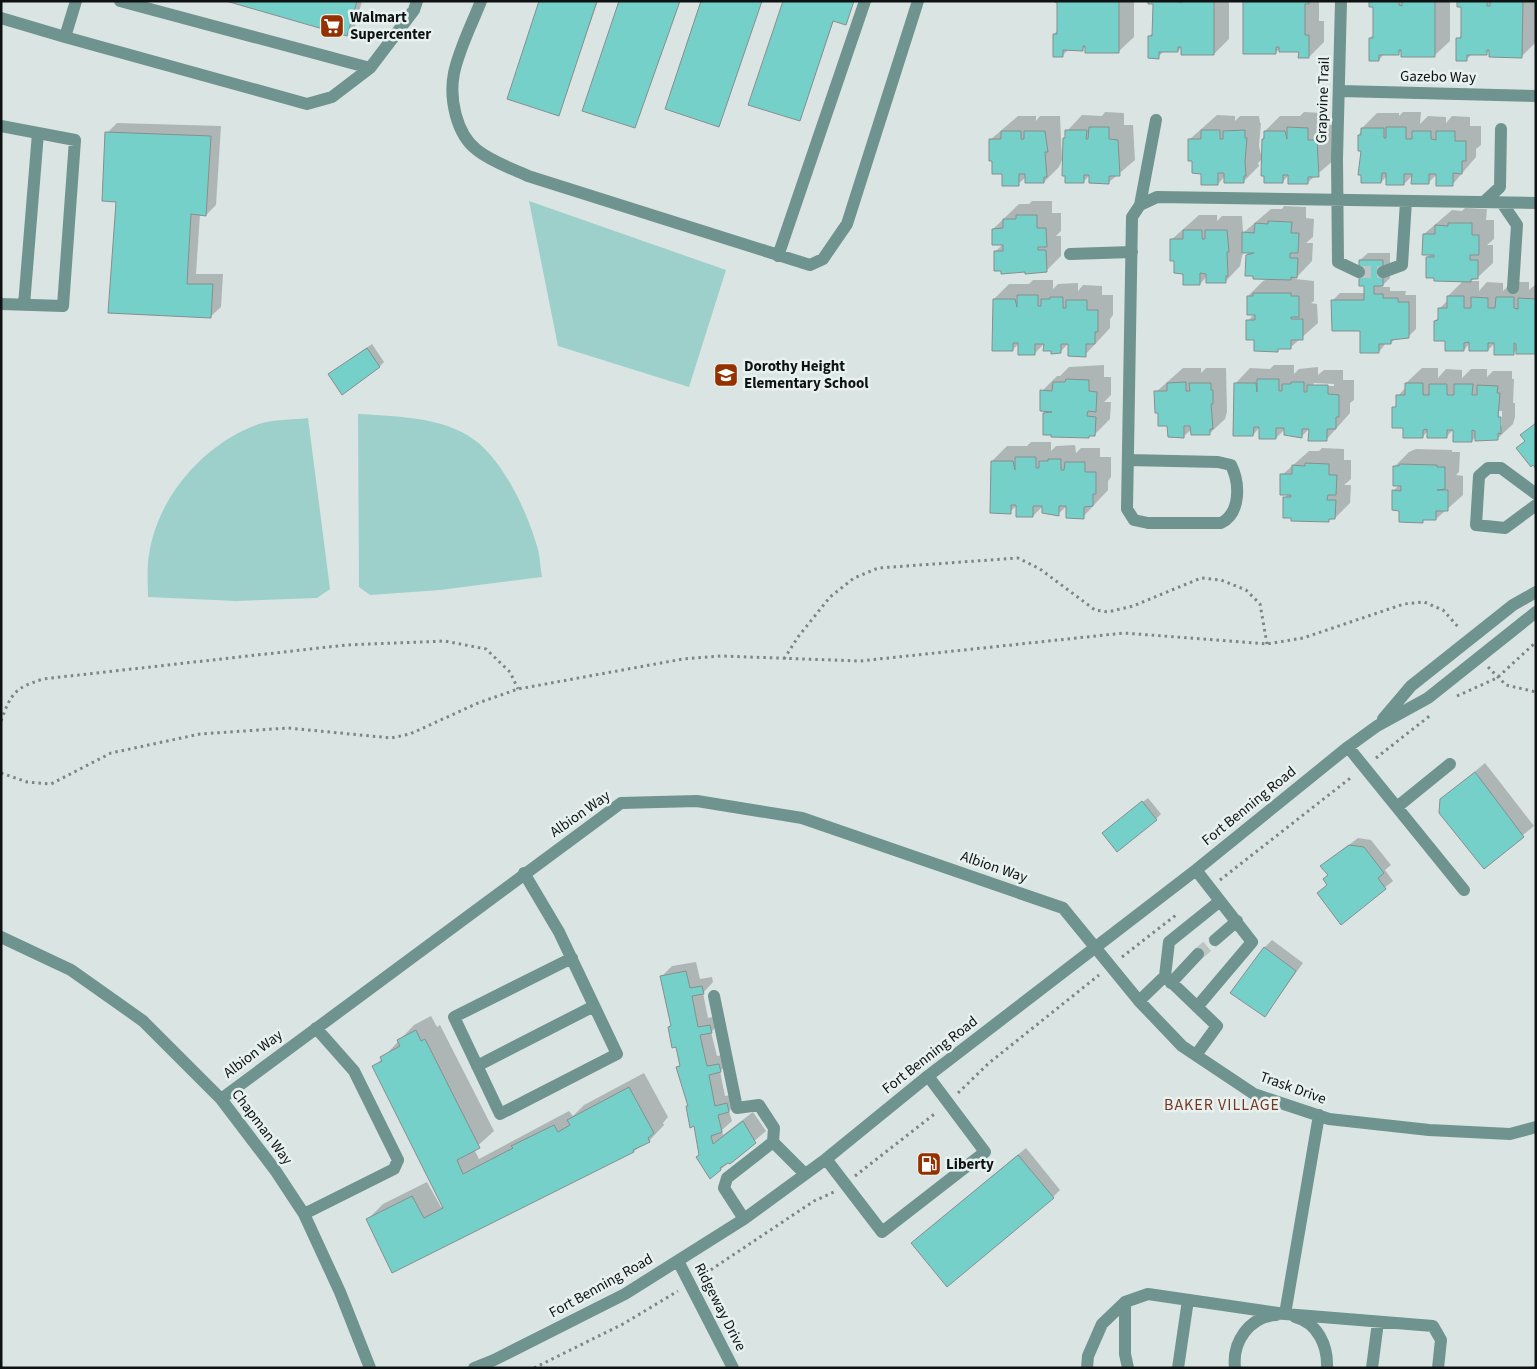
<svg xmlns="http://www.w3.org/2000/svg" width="1537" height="1369" font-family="'Source Sans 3',sans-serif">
	<rect width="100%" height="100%" fill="#dae4e3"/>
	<!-- green -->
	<path fill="#9dd0cb" d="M529,201l197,69 -37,117 -131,-41z
		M358,414c36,2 85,3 115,25 29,20 53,70 63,104 4,10 4,23 6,34l-102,13 -70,5 -11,-8z
		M308,418l22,171 -13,9 -81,3 -88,-4c0,-11 -1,-23 0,-34 5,-61 54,-119 111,-139 14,-5 33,-4 49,-6z"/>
	<!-- shadow -->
	<path fill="#0003" fill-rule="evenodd" d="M230,1h132l-7,26 -8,7z
		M540,1h58l-40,114z
		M621,1h59l-45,126z
		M702,1h60l-43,125z
		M784,1h70l-9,22 -11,-3 -34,100z
		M1054,1h80v36l-16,15 -31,-7 -4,4h-14l-6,6 -9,-21 5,-5v-27z
		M1150,1h79v38l-15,15 -32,-7 -4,4h-14l-6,6 -9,-21 5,-4v-29z
		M1244,1h75v20h5v21l-15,15 -9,-6 -22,-1 -2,3z
		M1370,1h80v40l-16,15 -31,-7 -4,4h-14l-6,7 -9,-22 4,-4 1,-28z
		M1458,1h78v41l-14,14 -32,-7 -4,5 -13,-1 -7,7 -8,-21 4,-5v-28z
		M1105,112l19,1v12h9l2,35 -27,23 -18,-8 -7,7 -16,-45v-6l15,-16 20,1z
		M1304,112l19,1 -1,12h10l2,35 -27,23 -18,-8 -7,7 -19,-43 2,-8 15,-15h20z
		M1403,112h18l-1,12 8,-8 18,1v6l6,-7 18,1v9h11v19l-5,4v8l-24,28 -15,-11 -9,9 -15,-8 -9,9 -17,-8 -6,6 -19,-32 -3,-15 3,-7 15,-15h22v3z
		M1217,115l18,1v5l5,-5h19l1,7h1l-2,23 3,13 -4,4 1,3 -16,16 -18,-6 -7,8 -15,-12 -10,-12 -3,-21z
		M1018,116h18v5l4,-5h20l2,44 -3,7 -15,15 -18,-5 -8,7 -15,-11 -13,-33z
		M117,123l104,3 -5,79 -10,10 -6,-1 -4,60h27l-2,33 -11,10 -93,-116 -10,-68z
		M1032,201h20v12h9v18l-5,5h5v20l-15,15 -51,-19 8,-8 -10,-15 26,-25h10z
		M1284,206l22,1v11l8,1 -1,18 -7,6h7l-1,18 -17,18 19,2v20l-3,2 6,1 1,19 -28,25h-10l-3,2 -22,-11 -7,-18 6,-7 -6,-18 15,-15 7,-3 -23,-23 3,-3h-7l-3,14 -15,16 -18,-6 -7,8 -16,-12 -9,-12 -4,-20 28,-25h18v6l5,-5h20l1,17 28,-24h11z
		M1465,208l22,1 -1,11h8v19l-7,6h6v18l-16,15 -7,3h9v10l8,-9 16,1v8l9,-9h17v8l7,-6v69l-19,-4 -4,5 -17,-12 -8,8 -18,-7 -6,7 -18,-10 -11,-19 4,-4v-8l9,-9v-4l16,-16 -37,-23 4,-3 -7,-20 28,-24 10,1z
		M1368,253h22v25l-9,9h9v4h16l-1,4h11v34l-8,8 -12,1 -5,5h-5l-7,9 -46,-52 7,-7h25l-5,-33z
		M1033,280h20v9l5,-5 20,-1v8l5,-6 19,1v9h11v20l-3,4v9l-25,27 -16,-12 -9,9 -15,-9 -10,10 -15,-10 -8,7 -18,-51 15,-15h20z
		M372,344l12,18 -5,5 -50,7z
		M1104,365v12h7v18l-7,7h7l-1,17 -15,15 -50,-20 3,-4 -6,-19 15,-15h3l9,-9z
		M1274,365h20v9l5,-5 19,-2v8l6,-5h19v10h11v20l-4,3v10l-24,27 -16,-12 -9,9 -15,-9 -10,10 -16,-11 -7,8 -18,-51 15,-16 20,1zM1314,383l20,1v2h-22z
		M1183,368h18v5l5,-5h20l1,44 -2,7 -16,15 -17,-5 -8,7 -15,-11 -13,-33z
		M1422,368h16v10l8,-9 16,1v8l9,-9h16v8l6,-6h19v8h2l-1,24h2v14l-2,7 -16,15 -21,-3 -4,5 -18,-12 -8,8 -17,-7 -7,7 -17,-10 -11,-19 4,-4v-8l8,-9v-4zM1499,411h3v15h-3z
		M1031,442h20v9l5,-5 19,-1 1,8 5,-5h19v9h11v20l-3,4v9l-25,27 -16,-11 -9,8 -15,-8 -10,10 -16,-11 -7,7 -18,-51 15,-15h20z
		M1322,448l22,1v11h7v19l-7,6h7l-1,18 -15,15 -7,2 -43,-23 3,-3 -6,-19 27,-24h10z
		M1416,449l36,1v2h8l-1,20 -3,3 7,1v19l-27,24 -11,-1 -3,3 -21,-12 -8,-18 7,-7 -6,-17 15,-15z
		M1485,763l49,63 -50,41 -43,-67z
		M1148,798l13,16 -5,5 -48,9z
		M1358,838l13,2 20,25 -6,5 8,11 -52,42 -13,-39 -4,-5 5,-5 -7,-8z
		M1272,940l31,23 -38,52v-68z
		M696,962l4,17 12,-2 1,5 -10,11 5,25 12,-3 2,7 -11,10 6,24 12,-2 2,7 -11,10 5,25 12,-2 2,7 -10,10 3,10 -10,9 1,5 30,-23 13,19 -46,39 -20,-16 -5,-29 -8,-18 2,-3 -11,-37 3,-3 -12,-37 3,-3 -10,-48 10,-10z
		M431,1016l6,11 3,-2 54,106 -20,18 5,10 90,-48 4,5 11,-11 60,-32 24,44 -5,6 1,2 -15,16 -15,10 -242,120 -24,-52 15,-15 44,-22 14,25 2,-1 -69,-139 40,-42z
		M1026,1148l34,42 -7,7 -133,39z"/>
	<!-- building -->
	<path fill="#75d0c9" stroke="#868f8e" d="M226,1h131l-10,35z
		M539,1h58l-38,115 -52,-17z
		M619,1h61l-45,127 -53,-17z
		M701,1h61l-43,126 -54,-18z
		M783,1h71l-8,24 -13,-4 -33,100 -52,-16z
		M1053,1h66v52h-34v-7h-2v5l-20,-1v7h-10v-23h4v-31z
		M1148,1h30l3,2v-2h33v54h-33v-8h-3v5h-19v7l-11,-1v-22h4l1,-32h-5z
		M1243,1h66v3h-4v31h4v23h-11l1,-6h-20v-5h-3v7h-33z
		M1369,1h30v4l3,1v-5h33v56h-34v-7h-2v5h-20v6h-10v-23h4v-31h-4z
		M1457,1h30v5h3v-5h33l-1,57 -33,-1v-7h-2v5h-20v6h-11v-23h5v-31h-4z
		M1089,127h20v12l9,1 2,36h-11v8l-20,-1v-8h-5v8h-19v-7h-3l1,-38h2v-8h22l-1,9h2z
		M1287,127l21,1v12h9l2,37h-11v7h-20v-9h-5v8h-19v-7h-3l1,-37h2v-8h21l2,8z
		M1386,127h20v12h6v-8h19v8l5,1v-9h19v10h11v20h-4v13l-9,-1v13h-17v-12h-7v10h-18l1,-10h-8v11h-18v-12h-4l-1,10h-20v-8h-3l3,-24h-3v-16h3v-7h23v10h2z
		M1201,130h19v9h3v-8l22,-1v8h2l-2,24 1,14h-2v7h-20v-10h-6v12h-17v-11l-9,-1v-12h-4v-22h13z
		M1001,131h20v8h3v-8h21l3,21h-3l2,25h-3v6h-19v-9h-6v12h-17v-12h-10v-13h-3v-22h12z
		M105,132l106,4 -5,80 -15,-2 -4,70h26l-2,34 -103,-5 8,-111 -14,-1z
		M1016,215h21v13h9l1,19h-9v3h8l1,22 -22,2v-2l-24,2v-3h-7v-20h9v-6h-11v-16l11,-1v-9h13z
		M1268,221l24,1 -1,11h8l-1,20h-8v5h8l-1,20 -6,-1v3l-38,-1v-3h-8l1,-21 8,-2h-12v-21l12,1 1,-10 13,1z
		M1448,223h24v12h7v20h-9v5h8v19h-7v3l-37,-1v-3h-8v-21h8v-2h-12l1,-21h12v-9l13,1z
		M1183,230h19v9h3v-9h22l2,22h-2l1,24h-2v7h-20v-9l-6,-1v12h-17v-11l-9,-1v-12h-4v-22h13z
		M1359,260h24v26h-9v8h9v4h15v4h11v36l-18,2v4h-12v9h-19v-22h-28l-1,-31h33v-14h-5z
		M1253,293h38v3h8v21h-8v2h12v21h-12v9h-13v3l-24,-1v-11h-8v-20h9v-5h-8v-19h6z
		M1017,295h21v11h3v-7h9v-2h13v11h3v-8h21v10h11v22h-3v12h-9v13l-18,-1v-12h-7v9l-10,1v-3h-8l1,-7h-9v11h-17v-12h-5v8h-21l1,-52h22l2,8z
		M1447,296h17v12h7v-11l17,1v10h7l1,-11h18v11l4,1v-11l18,1v55h-20v-10l-2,-1v12h-20v-12h-6v8h-19v-9l-5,1v8h-19v-10h-11v-20l4,-1v-12h9z
		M367,348l13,19 -38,28 -14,-21z
		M1066,379l23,1v11l8,1 -1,20 -8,-1 -1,5 9,1 -1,19h-6v2l-38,-1v-2h-8v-22l9,-1 -12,-1v-21l12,1 1,-9h12z
		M1257,379h22v12h3v-7h9v-2h13v10h3v-7h21v9l11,1v22h-3v12h-9v12h-19l1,-12h-7v9l-18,-3v-7h-8v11h-17v-12h-5l-1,9h-20l1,-53h22l1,9z
		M1186,382v9h4l-1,-8h22v7h2v14h-2l2,25h-3v6h-19l-1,-9h-6v12l-16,-1 -1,-11h-9v-13h-3l-1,-22h13v-8z
		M1405,383h18v12h6v-11h18v11h7v-11h19l-1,11h5v-10l21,1 -1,7h3l-2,24h3v17l-3,-1v7l-23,1v-10l-3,-1v12h-19v-12h-6v8h-20v-9l-4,1v8h-20v-10h-11v-21h4v-12h9z
		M1536,423v46l-3,-4 -2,2 -15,-19 9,-7 -5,-6z
		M1015,457h21v11h3v-7h9v-2h13v11h3l1,-8h20v10h11v22h-3v12l-9,1v12l-18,-1v-12h-7v10l-17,-3v-7h-9v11h-17v-12h-5v9l-21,-1 1,-52h22l2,9z
		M1305,463l24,1v11h8l-1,20h-8l-1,5h9l-1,19h-6v3l-38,-1v-3h-8v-21h8v-2h-11v-21h12v-9l13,1z
		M1400,464l37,1v2h8v22l-8,1h11v21h-12v9h-13v3l-24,-1v-11l-7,-1v-20l9,1v-5h-8v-20h6z
		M1475,772l49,65 -40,32 -45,-56 1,-14z
		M1142,801l15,19 -40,32 -15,-19z
		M1349,845l15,2 20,26 -6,5 8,11 -45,36 -24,-32 10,-8 -4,-6 5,-4 -8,-9z
		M1264,947l32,24 -31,46 -35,-24z
		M686,971l4,17 12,-2 2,8 -12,2 6,31 12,-2 2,8 -12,2 7,31 12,-2 2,8 -12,3 6,31 12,-3 2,9 -11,3 4,17 -11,4 2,8 30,-23 13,22 -26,21 -2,-1 -8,5 1,2 -11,9 -14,-22 3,-2 -5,-29 -4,2 -4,-22h2l-12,-39 4,-1 -4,-19 -4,1 -4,-21 3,-1 -11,-50z
		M416,1030l5,11 4,-2 55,109 -23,12 6,14 50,-26 -2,-2 43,-21 4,7 12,-7 -3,-5 62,-33 25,46 -6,5 2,4 -17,8 1,2 -242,121 -26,-54 46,-23 12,22 19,-10 -71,-142 10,-5 -2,-4 20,-11 -3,-6z
		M1018,1155l36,43 -107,89 -36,-44z"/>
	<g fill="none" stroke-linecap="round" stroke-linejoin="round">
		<!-- minor-tunnel -->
		<path stroke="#bcc4c4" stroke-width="12" stroke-dasharray="12 6" stroke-linecap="butt" d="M1359,272h24
			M1198,954l17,-14"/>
		<!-- path -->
		<path stroke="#7e8584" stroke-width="3" stroke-dasharray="2.5 4" stroke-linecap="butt" d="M784,659l14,-22 32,-40 24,-19 24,-10 140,-10 22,11 55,41 13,2 25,-6 68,-28 20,2 25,10 14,14 7,40
			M1488,667l18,18 30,7
			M1457,696l40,-18 39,-36
			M1,721c10,-28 14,-33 42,-42l303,-34 99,-4 41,8 24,23 8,17
			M1376,758l56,-44
			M1,773l26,9 24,2 60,-31 89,-19 88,-6 103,10 19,-4 68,-31 40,-14 165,-30 38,-3 139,5 264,-28 143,11 36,-6 101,-34 20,-2 19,8 17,19
			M1220,880l133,-104
			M1122,957l54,-42
			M958,1093l31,-30 110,-88
			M855,1176l82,-64
			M700,1277l114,-76 20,-9
			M534,1368l89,-44 55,-33"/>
		<!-- minor -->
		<path stroke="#6f938f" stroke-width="12" d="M120,1l250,67
			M481,1c-9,23 -22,48 -27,72 -5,25 2,61 23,77 15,12 34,18 51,26l282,89 13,-6 24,-35 71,-223
			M1341,1l-4,157 1,104 21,10
			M1,18l64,19 11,-36
			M65,37l242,67 25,-7 38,-29 44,-58 3,-9
			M1341,91l195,5
			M1,126l74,14 -12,166 -62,-2
			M1484,202l16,-15 1,-58
			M1502,203l15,22 -4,63
			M1140,205l16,-85
			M1070,254l62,-2
			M778,256l87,-255
			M1383,272l19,-7 4,-64
			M24,305l14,-172
			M1128,460l90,2 13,3c9,18 10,48 -10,58h-73l-14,-3 -7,-11 5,-292 8,-12 17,-8 379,6
			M1536,494l-35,-26h-13l-9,8 -3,49 29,3 31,-23
			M1383,719l28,-33 102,-81 23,-13
			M1348,747l116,143
			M1397,807l53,-43
			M1196,870l56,72 -55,65
			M524,873l35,59 58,122 -117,60 -46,-97 118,-59
			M1,937l70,33 72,51 78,78 54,71 29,44 36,78 30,76
			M1215,940l22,-19
			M1165,976l4,-34 51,-41
			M1171,983l27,-29
			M714,996l23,112 22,-3 15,23 -1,14
			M1139,1001l26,-25 52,50 -21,29
			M477,1066l117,-60
			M221,1099l400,-296 76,-2 105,17 261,90 76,93 43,45 72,48 75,25 100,11 81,4 26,-7
			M1319,1115l-34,199 148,12 8,14 -3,28
			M826,1159l56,73 103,-80 -57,-76
			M304,1214l90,-45 4,-9 -44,-89 -38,-43
			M744,1219l-20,-31 3,-10 46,-36 32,32
			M678,1261l55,107
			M1125,1302v52l3,14
			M1295,1317c23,6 33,29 32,51
			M474,1368l20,-8 131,-66 119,-75 82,-60 102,-83 268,-206 152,-123 29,-21 51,-28 108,-86
			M1087,1368l1,-12 14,-32 23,-22 23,-8 137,20
			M1178,1368l10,-68
			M1235,1368c-3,-26 14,-51 41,-53
			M1372,1368l6,-46"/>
	</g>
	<!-- icons -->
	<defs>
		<symbol id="supermarket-square" viewBox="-11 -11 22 22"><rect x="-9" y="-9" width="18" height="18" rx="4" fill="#953001" stroke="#e7f1f0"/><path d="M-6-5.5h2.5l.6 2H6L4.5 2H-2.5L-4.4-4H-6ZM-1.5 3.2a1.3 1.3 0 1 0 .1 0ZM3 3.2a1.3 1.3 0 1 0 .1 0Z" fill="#fff"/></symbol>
		<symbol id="school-square" viewBox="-11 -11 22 22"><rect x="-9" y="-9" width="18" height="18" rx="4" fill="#953001" stroke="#e7f1f0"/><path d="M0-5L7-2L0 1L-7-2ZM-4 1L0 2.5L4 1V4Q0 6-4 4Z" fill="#fff"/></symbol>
		<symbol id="fuel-square" viewBox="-11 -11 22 22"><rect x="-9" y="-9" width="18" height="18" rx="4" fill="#953001" stroke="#e7f1f0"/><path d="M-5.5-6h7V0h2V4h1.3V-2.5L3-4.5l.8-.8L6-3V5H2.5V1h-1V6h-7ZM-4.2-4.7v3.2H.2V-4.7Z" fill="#fff"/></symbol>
	</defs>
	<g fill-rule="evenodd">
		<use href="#supermarket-square" x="318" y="12" width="28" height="28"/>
		<use href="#school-square" x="712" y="361" width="28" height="28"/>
		<use href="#fuel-square" x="915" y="1150" width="28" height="28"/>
	</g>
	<g text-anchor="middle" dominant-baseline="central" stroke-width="5" stroke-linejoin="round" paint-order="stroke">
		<!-- poi labels -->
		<g font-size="15" font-weight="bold" fill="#0f1212" stroke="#e7f1f0" text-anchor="start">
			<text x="350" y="17">Walmart<tspan x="350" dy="17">Supercenter</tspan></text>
			<text x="744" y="366">Dorothy Height<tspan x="744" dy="17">Elementary School</tspan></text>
			<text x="946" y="1164">Liberty</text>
		</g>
		<!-- street labels -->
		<g font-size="15" fill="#0f1212" stroke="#e7f1f0">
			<text transform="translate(1438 77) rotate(1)">Gazebo Way</text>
			<text transform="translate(1323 100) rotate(-88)">Grapvine Trail</text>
			<text transform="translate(1249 806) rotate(-39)">Fort Benning Road</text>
			<text transform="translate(580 814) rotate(-35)">Albion Way</text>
			<text transform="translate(994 867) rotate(19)">Albion Way</text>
			<text transform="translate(253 1054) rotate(-37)">Albion Way</text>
			<text transform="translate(930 1055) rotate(-38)">Fort Benning Road</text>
			<text transform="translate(1293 1088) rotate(20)">Trask Drive</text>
			<text transform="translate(262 1127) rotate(53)">Chapman Way</text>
			<text transform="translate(601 1286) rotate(-29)">Fort Benning Road</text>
			<text transform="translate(720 1307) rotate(63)">Ridgeway Drive</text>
		</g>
		<!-- neighbourhood labels -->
		<g font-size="16" letter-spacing="1" fill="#79361f" stroke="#e7f1f0">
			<text x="1222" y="1105">BAKER VILLAGE</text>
		</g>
	</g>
	<!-- border -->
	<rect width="1537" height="1369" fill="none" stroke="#0f1212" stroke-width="5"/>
</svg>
